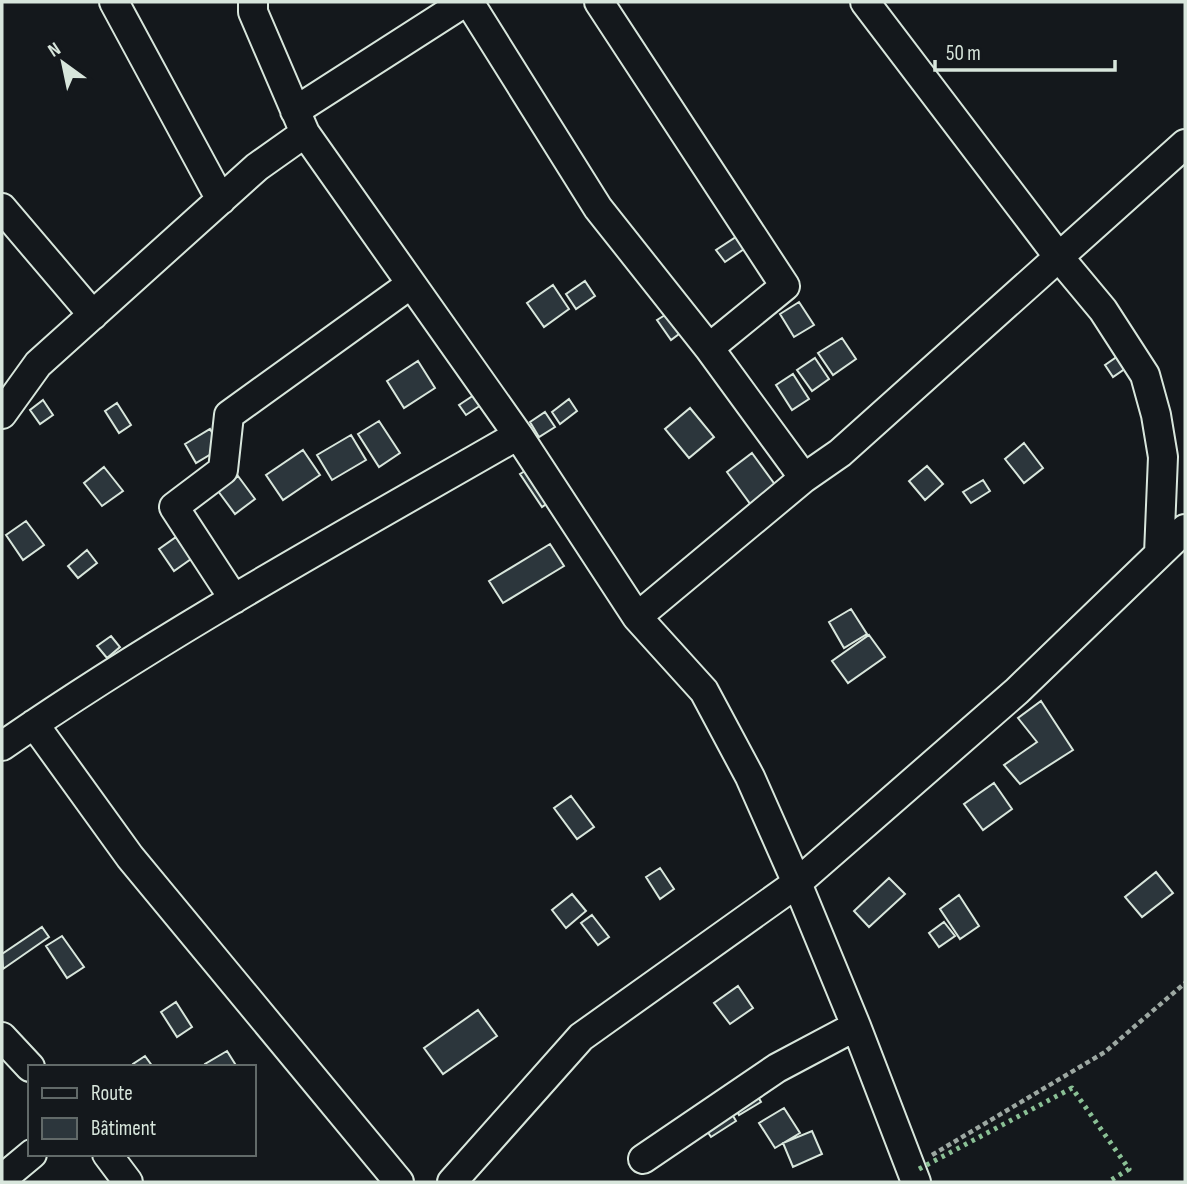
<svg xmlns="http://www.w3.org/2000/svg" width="1187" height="1184" font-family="'Sofia Sans Condensed',sans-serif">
	<rect width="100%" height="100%" fill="#14181c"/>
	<!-- building -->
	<path fill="#2c363c" stroke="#d8e6dc" stroke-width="2" d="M739,235l8,12 -22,15 -9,-12z
		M585,281l10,15 -19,13 -10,-15z
		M553,285l16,24 -25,18 -17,-24z
		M799,302l15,23 -20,12 -14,-23z
		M670,312l13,19 -12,9 -14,-20z
		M842,338l14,21 -23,16 -15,-22z
		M1121,354l8,12 -16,11 -8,-12z
		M815,358l14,21 -17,12 -15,-21z
		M418,361l17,27 -31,20 -17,-27z
		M793,374l16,25 -17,11 -16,-25z
		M480,391l7,10 -21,14 -7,-10z
		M569,399l8,12 -17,13 -8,-12z
		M43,400l10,15 -13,9 -10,-14z
		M117,403l14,22 -12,8 -14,-22z
		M690,408l24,29 -25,21 -24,-29z
		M545,412l10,15 -16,10 -9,-15z
		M379,421l21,32 -21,14 -21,-33z
		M210,429l11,19 -25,15 -11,-19z
		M351,435l15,25 -34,20 -15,-25z
		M1024,443l19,25 -19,15 -19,-24z
		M303,450l17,25 -37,25 -17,-25z
		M752,453l24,33 -25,19 -24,-33z
		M535,465l21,32 -14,10 -22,-33z
		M927,466l16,18 -18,16 -16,-19z
		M104,467l19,24 -21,15 -18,-23z
		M238,476l17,23 -20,15 -17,-23z
		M983,480l7,11 -19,12 -8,-11z
		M26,521l18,24 -21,15 -17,-25z
		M176,537l15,22 -17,12 -15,-22z
		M550,544l14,22 -61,37 -14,-22z
		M87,550l10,13 -19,15 -10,-12z
		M851,609l16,25 -23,14 -15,-26z
		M869,635l16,22 -37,26 -16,-22z
		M111,636l9,11 -13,11 -10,-12z
		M1041,701l32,49 -53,34 -16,-19 33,-23 -19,-24z
		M994,783l18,26 -29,21 -19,-26z
		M571,796l23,31 -17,12 -23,-31z
		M660,868l14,21 -14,10 -14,-22z
		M1156,872l17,21 -31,24 -17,-20z
		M889,878l16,16 -36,33 -15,-16z
		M572,894l14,17 -20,17 -14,-18z
		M959,895l20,31 -19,13 -20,-30z
		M592,915l17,22 -11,8 -17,-22z
		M944,922l11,14 -16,11 -10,-14z
		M42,927l7,10 -46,32 -1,-15z
		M62,936l22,31 -17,11 -21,-32z
		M738,986l15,22 -23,16 -16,-21z
		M176,1002l16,25 -15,10 -16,-25z
		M478,1010l19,26 -54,38 -19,-26z
		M227,1051l10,16h-31l-1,-3z
		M145,1056l8,11h-19l-1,-3z
		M753,1088l8,14 -22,13 -8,-14z
		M784,1108l16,25 -25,15 -16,-25z
		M729,1109l7,12 -25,16 -8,-12z
		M812,1131l10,23 -29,13 -10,-24z"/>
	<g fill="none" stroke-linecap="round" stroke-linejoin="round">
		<defs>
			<path id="minor" d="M114,2l107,198
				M253,2v10l52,121 213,302 119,182
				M469,2l129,206 111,140 95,130
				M599,2l186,284 -76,62
				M865,2l193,254 45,54 42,65 11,40 7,42 -4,97
				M295,111l170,-109
				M2,208l91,107
				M2,414l36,-50 219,-197 48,-34
				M234,599l-60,-92 49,-37 6,-55 182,-131
				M34,724l96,133 269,325
				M2,746c165,-114 342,-211 516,-311
				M2,1037l28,30
				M107,1154l21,28
				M643,1159l134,-91 79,-42
				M2,1179l30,-25
				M452,1182l129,-145 216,-154 220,-192 168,-162
				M916,1182l-60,-156 -59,-143 -47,-106 -46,-86 -67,-74 167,-139 36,-25 345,-309"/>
		</defs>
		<!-- minor casing -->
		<use href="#minor" stroke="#d8e6dc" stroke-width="32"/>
		<!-- path -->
		<path stroke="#9da8a2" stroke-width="4.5" stroke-dasharray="5 3.5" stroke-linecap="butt" d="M932,1155l173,-103 80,-69"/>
		<!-- minor -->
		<use href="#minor" stroke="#14181c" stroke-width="28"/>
		<!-- hedge -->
		<path stroke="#8ac095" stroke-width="5" stroke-dasharray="3.5 5" stroke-linecap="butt" d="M919,1169l153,-81 57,81 -21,13"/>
	</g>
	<!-- border -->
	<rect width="1187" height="1184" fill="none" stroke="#d8e6dc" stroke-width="7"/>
	<!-- legend -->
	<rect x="28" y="1065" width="228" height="91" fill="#14181c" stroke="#626a69" stroke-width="2"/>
	<rect x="42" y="1088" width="35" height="10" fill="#14181c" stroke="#626a69" stroke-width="2"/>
	<text x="91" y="1100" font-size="21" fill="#d8e6dc">Route</text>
	<rect x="42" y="1118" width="35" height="21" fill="#2c363c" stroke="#626a69" stroke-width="2"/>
	<text x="91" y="1135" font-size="21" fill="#d8e6dc">Bâtiment</text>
	<!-- north arrow -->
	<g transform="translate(63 63) rotate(327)" stroke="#14181c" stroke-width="5" paint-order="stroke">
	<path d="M0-5L12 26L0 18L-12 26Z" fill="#d8e6dc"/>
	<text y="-10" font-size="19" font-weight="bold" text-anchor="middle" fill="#d8e6dc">N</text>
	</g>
	<!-- scale -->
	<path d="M935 60v10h180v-10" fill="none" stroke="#d8e6dc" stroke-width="3.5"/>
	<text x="946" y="60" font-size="21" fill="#d8e6dc" stroke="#14181c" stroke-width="5" paint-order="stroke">50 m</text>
</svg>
